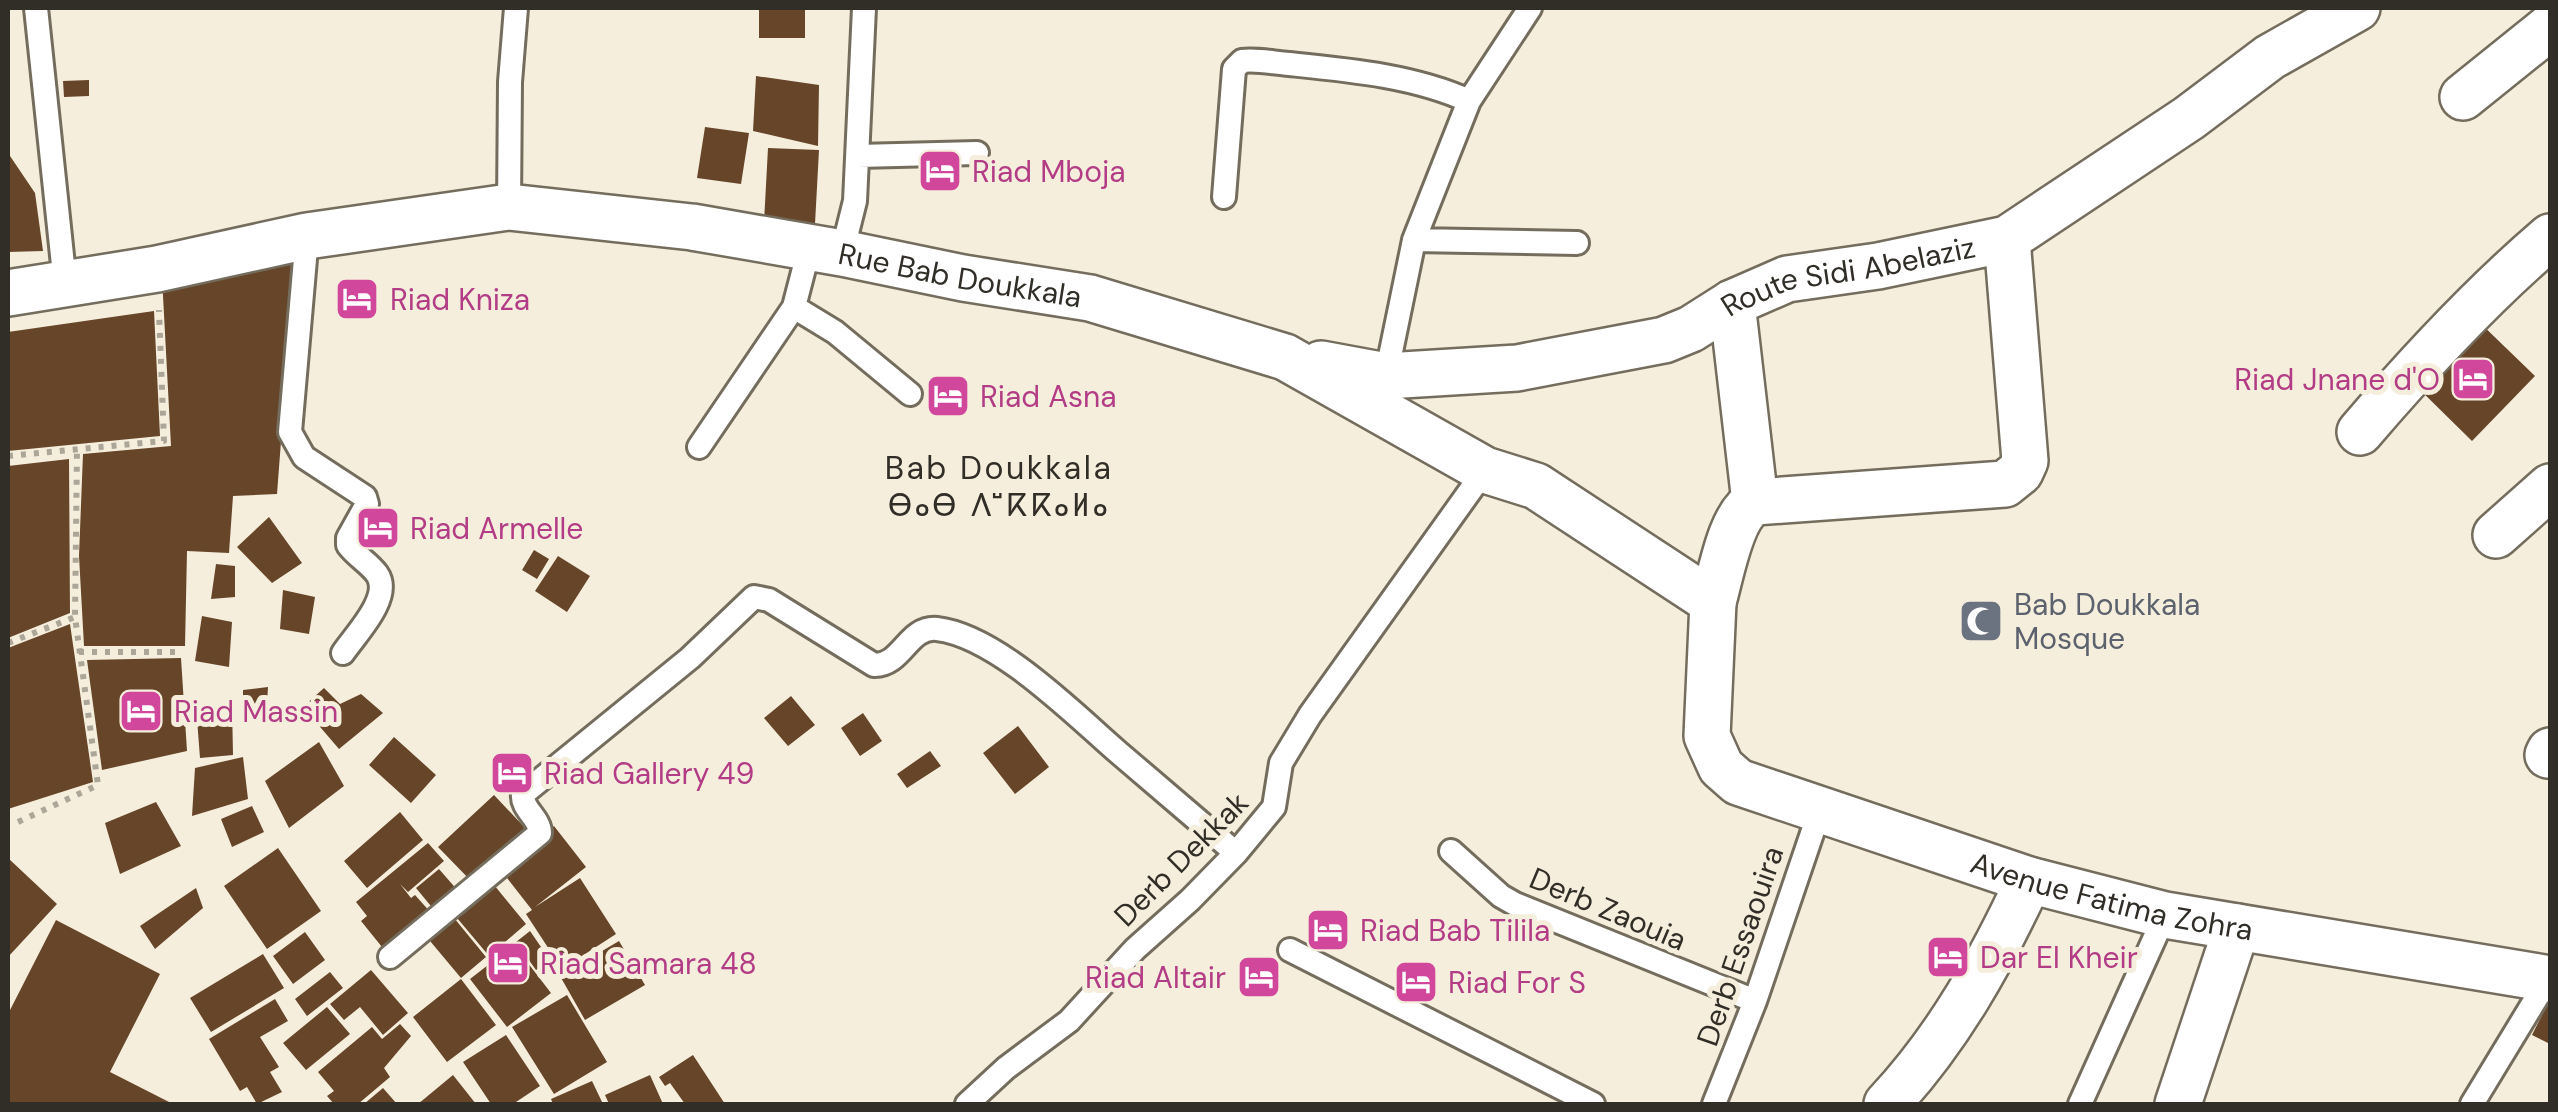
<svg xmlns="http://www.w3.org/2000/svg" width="2558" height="1112" font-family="'DM Sans','Noto Sans Tifinagh',sans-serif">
	<rect width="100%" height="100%" fill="#f6eedc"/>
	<!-- building -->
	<path fill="#664529" d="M759,8h46v30h-46z
		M756,76l63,9 -1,61 -65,-15z
		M89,80v16l-25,1 -1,-16z
		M705,127l44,6 -8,51 -44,-6z
		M768,148l51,2 -4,74 -51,-2z
		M8,153l27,40 8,58 -35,1z
		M295,257l-18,237 -44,2 -4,57 -42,-2 -2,95h-101l-5,-90 4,-102 88,-8 -9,-169z
		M154,311l6,125 -152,15v-119z
		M2475,318l60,58 -63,65 -60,-59z
		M69,459l1,154 -62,25v-172z
		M269,517l33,46 -30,20 -35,-36z
		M534,550l15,9 -12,20 -15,-9z
		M558,556l32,20 -23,36 -32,-21z
		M216,564l19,2v31l-24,2z
		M283,590l32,7 -6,37 -29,-5z
		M202,616l30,6 -3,45 -34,-6z
		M70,624l23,158 -85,27v-161z
		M181,658l6,93 -85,19 -15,-110z
		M268,687l-1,17 -24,4v-18z
		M324,688l16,16 21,-10 22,19 -44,36 -36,-42z
		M791,696l24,29 -27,21 -24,-28z
		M232,705l1,50 -33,3 -4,-52z
		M863,713l19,28 -22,15 -19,-28z
		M1018,726l31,41 -34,27 -32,-41z
		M394,737l42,38 -25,28 -42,-38z
		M319,742l25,44 -55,42 -24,-47z
		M930,751l11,15 -34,22 -10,-14z
		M243,757l5,42 -56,17 3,-48z
		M494,795l35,37 -55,52 -36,-37z
		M156,802l25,44 -61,28 -15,-51z
		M252,806l12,26 -32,15 -11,-28z
		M400,812l23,28 -56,48 -23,-27z
		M554,826l32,41 -51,40 45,-29 36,56 -54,35 -36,-55 6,-4 -32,-41z
		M428,843l16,18 -36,31 -8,-8 11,14 4,-3 17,19 -46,38 -25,-31 6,-5 -11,-14z
		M278,848l43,63 -54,38 -43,-63z
		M8,858l49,46 -49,53z
		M439,869l20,23 -24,19 -19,-23z
		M490,880l36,44 -37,32 -37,-44z
		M196,888l7,20 -48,41 -15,-23z
		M450,913l36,44 -25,21 -36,-43z
		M56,920l104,54 -50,98 63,32h-165v-90z
		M530,931l20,29 -14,10 -20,-28z
		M305,932l20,28 -32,24 -20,-28z
		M619,941l26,44 -60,35 -25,-44z
		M514,945l37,48 -44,34 -37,-48z
		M263,954l21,34 -73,44 -21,-34z
		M371,970l37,43 -25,22 -23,-28 -16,13 -14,-16z
		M330,972l13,16 -36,28 -12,-17z
		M461,979l35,46 -49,37 -34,-45z
		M567,995l40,67 -53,32 -42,-67z
		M275,999l13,22 -28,16 19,30 -9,5 12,20 -25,12 -10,-17 -7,4 -31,-52z
		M2550,999v45l-18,-9z
		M327,1007l23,27 -44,36 -23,-27z
		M400,1024l11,12 -27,32 6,9 -32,27h-24l-7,-8 7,-5 -16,-19 54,-45 10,12z
		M506,1035l34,51 -27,18h-22l-28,-42z
		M693,1055l32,49h-40l-15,-21 -5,3 -6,-9z
		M453,1075l23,29h-58z
		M650,1075l13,29h-54l-4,-9z
		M592,1081l11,23h-50l-2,-5z
		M383,1088l14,16h-33z"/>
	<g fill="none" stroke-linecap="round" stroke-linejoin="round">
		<defs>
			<path id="service" d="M36,8l29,276
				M858,156l119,-3
				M1224,197l10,-128 8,-8c15,-2 32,2 47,3 59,6 126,12 180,37
				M509,207l1,-125 6,-74
				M307,236l-17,196 14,25 61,40 2,7 -19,34v7c8,11 21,18 29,29 16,23 -22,61 -34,79
				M1414,240l163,3
				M842,253l13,-52 9,-193
				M794,307l41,25 75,62
				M1386,376l28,-136 55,-139 61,-93
				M699,447l95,-140 15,-58
				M1451,851l50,45 14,8 240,97
				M1290,950l303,154
				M390,957l150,-124c0,-15 -19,-24 -17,-39l167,-136 64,-61 15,3 105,65c28,1 34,-39 63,-36 60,7 137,85 182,124 39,33 78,67 117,100
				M967,1104l39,-36 63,-47 66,-72 55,-49 46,-47 38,-46 7,-44 29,-48 175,-245
				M1714,1104l41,-103 66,-194
				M2080,1104l85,-189
				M2472,1104l76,-125"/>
			<g id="minor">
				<path d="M2463,97l87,-70"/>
				<path id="s1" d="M8,293l149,-24 150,-33 202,-29 183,20 150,26 121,25 127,20 195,59 200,113 51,16 177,116 -6,134 14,31 17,15 291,98 136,35 385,64"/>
				<path d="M1732,303l23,199"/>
				<path id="s2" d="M1321,364l65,12 131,-8 147,-28 27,-11 41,-26 55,-24 91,-13 129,-27 182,-121 81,-61 87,-49"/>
				<path d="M2360,432c59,-69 121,-136 190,-195"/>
				<path d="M2496,535l54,-48"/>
				<path d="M1713,602c8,-27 17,-87 42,-100l250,-18 15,-12 5,-11 -18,-222"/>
				<path d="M2548,755l2,-4"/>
				<path d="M1887,1104c61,-65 105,-144 142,-224"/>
				<path d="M2178,1104l59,-177"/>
			</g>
		</defs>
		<!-- service casing -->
		<use href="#service" stroke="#746d5d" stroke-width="28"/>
		<!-- minor casing -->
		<use href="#minor" stroke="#746d5d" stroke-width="50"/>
		<!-- path -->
		<path stroke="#aca699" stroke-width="6" stroke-dasharray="5 8" stroke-linecap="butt" d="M8,456l156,-15 -5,-131
			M8,643l67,-26
			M79,652h101
			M18,822l80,-37 -23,-168 2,-168"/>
		<!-- service -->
		<use href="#service" stroke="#fff" stroke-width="22"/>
		<!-- minor -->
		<use href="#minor" stroke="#fff" stroke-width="45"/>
	</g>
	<!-- icons -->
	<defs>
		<symbol id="hotel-square" viewBox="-11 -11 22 22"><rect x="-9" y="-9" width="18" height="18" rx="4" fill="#d1479c" stroke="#f6eedc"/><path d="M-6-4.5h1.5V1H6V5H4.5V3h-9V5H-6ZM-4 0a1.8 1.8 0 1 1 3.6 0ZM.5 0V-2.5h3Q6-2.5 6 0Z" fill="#fff"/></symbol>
		<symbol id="mosque-square" viewBox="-11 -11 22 22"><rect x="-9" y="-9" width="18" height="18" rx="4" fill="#6b7280" stroke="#f6eedc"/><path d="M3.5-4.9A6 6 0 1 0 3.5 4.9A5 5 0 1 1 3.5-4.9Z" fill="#fff"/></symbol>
	</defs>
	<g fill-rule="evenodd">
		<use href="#hotel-square" x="915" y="146" width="50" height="50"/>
		<use href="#hotel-square" x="332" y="274" width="50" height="50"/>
		<use href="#hotel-square" x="2448" y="354" width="50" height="50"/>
		<use href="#hotel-square" x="923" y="371" width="50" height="50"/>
		<use href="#hotel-square" x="353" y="503" width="50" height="50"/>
		<use href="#mosque-square" x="1956" y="596" width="50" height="50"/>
		<use href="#hotel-square" x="116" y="686" width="50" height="50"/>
		<use href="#hotel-square" x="487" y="748" width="50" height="50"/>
		<use href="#hotel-square" x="1303" y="905" width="50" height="50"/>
		<use href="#hotel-square" x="1923" y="932" width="50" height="50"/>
		<use href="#hotel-square" x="483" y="938" width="50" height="50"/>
		<use href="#hotel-square" x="1234" y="952" width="50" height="50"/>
		<use href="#hotel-square" x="1391" y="957" width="50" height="50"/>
	</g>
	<g text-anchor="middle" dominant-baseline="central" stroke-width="10" stroke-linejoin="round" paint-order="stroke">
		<!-- hotel labels -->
		<g font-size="30" fill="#b23c85" stroke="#f6eedc" text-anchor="start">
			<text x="972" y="171">Riad Mboja</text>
			<text x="390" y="299">Riad Kniza</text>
			<text x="2440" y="379" text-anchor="end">Riad Jnane d'O</text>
			<text x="980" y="396">Riad Asna</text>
			<text x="410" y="528">Riad Armelle</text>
			<text x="174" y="711">Riad Massin</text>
			<text x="544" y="773">Riad Gallery 49</text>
			<text x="1360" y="930">Riad Bab Tilila</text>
			<text x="1980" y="957">Dar El Kheir</text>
			<text x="540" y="963">Riad Samara 48</text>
			<text x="1226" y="977" text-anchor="end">Riad Altair</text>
			<text x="1448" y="982">Riad For S</text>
		</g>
		<!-- street labels -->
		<g font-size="30" fill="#312e28" stroke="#f6eedc">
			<text stroke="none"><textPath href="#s1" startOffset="965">Rue Bab Doukkala</textPath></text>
			<text stroke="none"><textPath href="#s2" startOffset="545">Route Sidi Abelaziz</textPath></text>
			<text transform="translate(1181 859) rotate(-45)">Derb Dekkak</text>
			<text stroke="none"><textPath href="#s1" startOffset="2378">Avenue Fatima Zohra</textPath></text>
			<text transform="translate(1608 909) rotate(23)">Derb Zaouia</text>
			<text transform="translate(1740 946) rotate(-71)">Derb Essaouira</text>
		</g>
		<!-- worship labels -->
		<g font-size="30" fill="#5b616d" stroke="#f6eedc" text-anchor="start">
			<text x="2014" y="604">Bab Doukkala<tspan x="2014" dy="34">Mosque</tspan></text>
		</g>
		<!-- neighbourhood labels -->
		<g font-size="32" letter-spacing="2.5" fill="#312e28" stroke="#f6eedc">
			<text x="999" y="468">Bab Doukkala<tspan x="999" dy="37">ⴱⴰⴱ ⴷⵯⴽⴽⴰⵍⴰ</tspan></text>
		</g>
	</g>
	<!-- border -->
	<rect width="2558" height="1112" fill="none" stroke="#312e28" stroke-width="20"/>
</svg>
